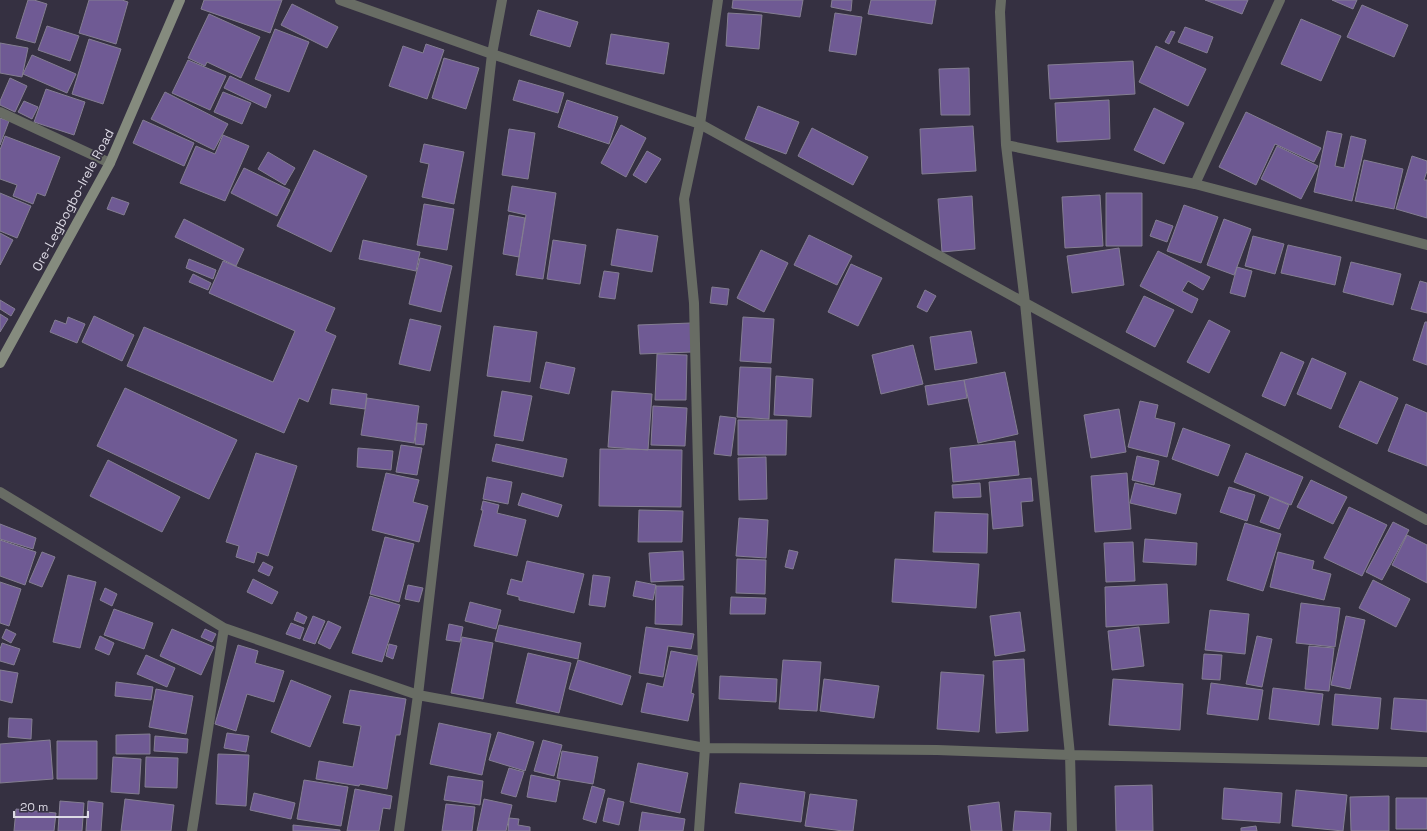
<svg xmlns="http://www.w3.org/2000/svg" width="1427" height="831" font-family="'Space Grotesk',sans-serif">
	<rect width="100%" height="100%" fill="#353041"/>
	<!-- building -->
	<path fill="#6f5a94" stroke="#847e92" d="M28,0h6l13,4 -12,39 -19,-5z
		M89,0h33l6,2 -12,42 -37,-11z
		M204,0h78l-12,33 -69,-24z
		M733,0h70l-3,17 -68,-9z
		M832,0h20l-1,11 -20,-4z
		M871,0h65l-4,24 -64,-10z
		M1205,0h43l-6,14z
		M1332,0h25l-4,9z
		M292,4l46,23 -11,21 -46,-23z
		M1362,5l46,20 -14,32 -47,-20z
		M538,10l40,12 -8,25 -40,-12z
		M728,13l34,2 -3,34 -33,-3z
		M835,13l27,4 -6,38 -27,-4z
		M209,14l51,23 -19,41 -34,-16 -2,4 -17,-8z
		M1301,19l40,17 -20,45 -40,-17z
		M47,26l32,10 -9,25 -32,-11z
		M1185,27l28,10 -6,16 -29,-11z
		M275,29l34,13 -20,50 -34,-13z
		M1171,31l4,1 -6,12 -4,-2z
		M611,34l58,9 -5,31 -58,-10z
		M89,39l32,10 -18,55 -31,-10z
		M0,43l28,5 -6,29 -22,-4z
		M426,44l18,6 -17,49 -38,-13 14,-40 20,7z
		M1156,46l50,23 -18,37 -49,-24z
		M32,55l44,19 -9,19 -44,-19z
		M444,58l35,10 -13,41 -34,-11z
		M188,60l38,16 -16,34 -38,-17z
		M1133,61l2,33 -85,5 -2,-34z
		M969,68l1,47h-29l-2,-46z
		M230,76l41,19 -5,13 -42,-20z
		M10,78l17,8 -12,26 -15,-7v-4z
		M519,80l45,13 -6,20 -45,-13z
		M46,89l39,13 -11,33 -40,-13z
		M165,92l63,32 -14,26 -63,-31z
		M223,92l28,11 -9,21 -28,-12z
		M567,100l51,17 -9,27 -51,-17z
		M1109,100l1,39 -53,3 -2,-39z
		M24,101l14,6 -6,12 -14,-7z
		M758,106l41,16 -13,32 -41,-15z
		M1154,108l30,15 -20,41 -30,-14z
		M1246,112l75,36 -7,14 -39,-18 -19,41 -37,-18z
		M0,118l9,3 -9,24z
		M143,120l51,23 -10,23 -51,-23z
		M621,125l25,13 -20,39 -25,-14z
		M973,126l3,45 -54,3 -2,-45z
		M812,128l56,29 -15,28 -55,-29z
		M509,129l26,4 -7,46 -26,-4z
		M1327,131l15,3 -7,32 9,2 7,-32 15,4 -14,61 -38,-9z
		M223,135l26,11 -24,55 -45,-18 16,-37 19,8z
		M5,136l55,21 -15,39 -8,-3 -4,11 -20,-8 4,-11 -17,-6v-29z
		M424,144l40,8 -10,52 -32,-7 7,-33 -9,-2z
		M1277,146l41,20 -17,33 -40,-20z
		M314,150l53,26 -36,76 -54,-26z
		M647,151l14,8 -15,24 -13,-8z
		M268,152l27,16 -10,17 -27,-16z
		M1412,156l15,5v10l-3,9h3v38l-31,-9z
		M1364,160l39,9 -9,40 -39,-8z
		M244,168l46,22 -13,26 -46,-23z
		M512,186l44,7 -13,86 -27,-4 10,-60 -18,-4z
		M0,193l31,13 -14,32 -17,-7z
		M1106,193h36v53h-36z
		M1100,195l3,51 -38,2 -3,-51z
		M972,196l3,53 -33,3 -4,-53z
		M112,197l17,6 -5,12 -17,-6z
		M424,204l30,5 -7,41 -30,-5z
		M1184,205l34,12 -17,46 -34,-12z
		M509,215l16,3 -6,39 -16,-3z
		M184,219l60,30 -8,17 -61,-29z
		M1224,219l27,10 -17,46 -27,-10z
		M1156,220l17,6 -6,16 -17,-6z
		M617,229l41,7 -6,36 -41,-7z
		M0,233l13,7 -13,25z
		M809,235l43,21 -15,29 -43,-20z
		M1253,236l31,8 -9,30 -30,-8z
		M363,240l57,12 -4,19 -57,-12z
		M553,240l33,5 -6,39 -33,-5z
		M1288,245l53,12 -6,28 -54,-12z
		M1119,248l5,37 -52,8 -5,-37z
		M761,250l27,13 -24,49 -27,-14z
		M1158,251l52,26 -7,13 -15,-9 -6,10 16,8 -6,14 -52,-27z
		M420,258l32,8 -11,46 -32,-8z
		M189,259l27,11 -3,9 -27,-11z
		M223,261l112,47 -10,23 11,5 -28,66 -9,-4 -15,35 -157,-67 17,-39 129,55 22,-51 -86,-38z
		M1351,262l50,12 -8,31 -50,-13z
		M851,264l31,14 -24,48 -30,-14z
		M1237,267l15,4 -7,26 -15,-4z
		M604,271l15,2 -4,26 -16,-2z
		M193,274l18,9 -3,7 -19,-8z
		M1420,281l7,2v30l-16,-4z
		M712,287l17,2 -2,16 -17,-2z
		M925,290l11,6 -9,16 -10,-5z
		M1144,296l30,14 -19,37 -29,-15z
		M0,300l15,9 -4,7 -11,-7z
		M0,314l8,5 -8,13z
		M94,316l40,19 -12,26 -40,-19z
		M68,317l17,7 -8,19 -27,-11 5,-12 11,4z
		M743,317l31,2 -3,44 -31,-2z
		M410,319l31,7 -11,45 -31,-7z
		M1209,320l21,11 -21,42 -22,-11z
		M1425,322h2v43l-14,-5z
		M691,323l1,29 -52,2 -2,-29z
		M494,326l43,6 -7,50 -43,-6z
		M971,331l6,32 -42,7 -5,-33z
		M913,345l10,39 -42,10 -9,-39z
		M1281,352l23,10 -19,44 -23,-10z
		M657,354l30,1 -1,45h-31z
		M1312,358l34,15 -15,36 -34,-15z
		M546,362l29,6 -6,26 -29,-6z
		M740,367l31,1 -2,51 -32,-2z
		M1005,372l13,62 -40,9 -14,-63z
		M776,376l37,3 -2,38 -37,-2z
		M964,380l3,18 -39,7 -3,-19z
		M1360,381l38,17 -21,46 -38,-17z
		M125,388l112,52 -28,59 -112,-53z
		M332,389l35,5 -2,15 -35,-5z
		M502,391l30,5 -9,45 -29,-5z
		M612,391l40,3 -4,56 -40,-3z
		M367,398l52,8 -5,37 -53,-8z
		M1140,401l18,4 -3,13 20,5 -8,34 -39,-10z
		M1406,404l21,9v53l-39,-15z
		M653,406l34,2 -2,38 -34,-1z
		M1119,409l7,43 -35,6 -7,-43z
		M720,416l16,2 -5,38 -17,-2z
		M738,420h49l-1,35h-48z
		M417,423l10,1 -3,21 -9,-1z
		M1183,428l47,17 -12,31 -46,-17z
		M1015,441l4,34 -66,7 -3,-34z
		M496,444l71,15 -4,18 -71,-16z
		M401,445l21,3 -5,27 -21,-3z
		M358,448l35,3 -2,19 -34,-3z
		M600,449l82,1 -1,57 -82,-1z
		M256,453l41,13 -29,90 -11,-4 -3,11 -18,-6 3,-11 -13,-4z
		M1246,453l57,24 -12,28 -57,-23z
		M1137,456l22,5 -5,24 -22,-5z
		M766,457l1,42 -28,1 -1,-42z
		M108,460l72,37 -18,35 -72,-36z
		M386,473l33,7 -6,22 15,4 -9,36 -47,-12z
		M1127,473l4,56 -36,3 -4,-56z
		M487,477l25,5 -4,22 -25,-5z
		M1031,478l2,23 -12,1 2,24 -30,3 -4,-47z
		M1311,480l36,17 -14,27 -36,-17z
		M980,483l1,14 -28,1 -1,-13z
		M1135,483l46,11 -5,20 -46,-11z
		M1229,487l26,8 -8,26 -27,-9z
		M522,493l40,12 -4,12 -40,-12z
		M1270,497l19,8 -10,24 -19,-7z
		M483,501l16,4 -2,8 29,7 -9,36 -43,-10 9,-36h-2z
		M1349,507l38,18 -25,51 -38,-18z
		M639,510l44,1 -1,31h-44z
		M935,512l53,2 -1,39 -54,-1z
		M739,518l29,2 -2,38 -30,-2z
		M1393,522l16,8 -27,50 -16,-8z
		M1245,523l36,11 -18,57 -36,-11z
		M0,524l36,14 -3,11 -33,-10z
		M1407,535l20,10v38l-35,-18z
		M385,537l29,7 -15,58 -29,-8z
		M1145,539l52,4 -1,22 -53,-3z
		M0,540l36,12 -11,33 -25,-9z
		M1133,542l2,39 -29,1 -2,-39z
		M789,550l9,2 -5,17 -8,-2z
		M683,551l1,29 -33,2 -2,-29z
		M42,552l13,5 -13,30 -13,-5z
		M1278,552l36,9 -2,8 19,5 -7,26 -54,-13z
		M737,559l29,1 -1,34 -29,-1z
		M895,559l84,5 -3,44 -84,-6z
		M527,561l57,13 -10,39 -55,-13v-3l-12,-3 4,-15 11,3z
		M263,562l10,5 -4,9 -11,-5z
		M68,575l28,7 -16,66 -27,-6z
		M593,575l17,2 -5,30 -16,-2z
		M253,579l25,13 -6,12 -25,-12z
		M1373,580l37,19 -14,28 -37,-19z
		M636,581l20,4 -3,15 -20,-4z
		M0,582l21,7 -12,37 -9,-3z
		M1167,584l2,39 -63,4 -1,-40z
		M408,585l15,3 -4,14 -14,-3z
		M656,586h27l-1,39 -27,-1z
		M105,588l12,6 -5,12 -12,-6z
		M370,596l30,9 -18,57 -30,-9z
		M731,597l35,1 -1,16h-35z
		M470,602l31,8 -5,19 -31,-8z
		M1301,603l39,5 -5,39 -39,-4z
		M114,609l39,14 -9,26 -40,-14z
		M1210,610l39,4 -4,40 -40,-4z
		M297,612l10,5 -3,7 -10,-4z
		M1020,612l5,39 -30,5 -5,-40z
		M313,616l12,5 -10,23 -12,-4z
		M1346,616l19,4 -15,69 -19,-4z
		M328,621l13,6 -11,22 -12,-6z
		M291,623l13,5 -4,11 -14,-5z
		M449,624l14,3 -3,15 -14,-2z
		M499,625l82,18 -3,16 -83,-18z
		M646,627l48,7 -3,15 -23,-3 -5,31 -24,-4z
		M1139,627l5,39 -32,4 -4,-39z
		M6,629l10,5 -5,9 -9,-5z
		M172,629l42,18 -13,28 -41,-19z
		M205,629l11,5 -4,8 -11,-5z
		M100,636l14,7 -5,12 -14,-6z
		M1257,636l15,3 -10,48 -16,-3z
		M462,637l31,6 -10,56 -32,-6z
		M2,643l18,6 -6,16 -14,-4v-12z
		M389,644l8,2 -4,13 -7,-3z
		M238,645l20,6 -3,12 29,8 -10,31 -27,-8 -11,37 -21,-7z
		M1309,646l25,2 -5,43 -24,-2z
		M671,651l27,5 -7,37 3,1 -6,27 -47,-9 6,-29 16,4z
		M528,653l43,10 -12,50 -43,-10z
		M1204,654l18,1 -2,25 -18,-1z
		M146,655l29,13 -8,19 -30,-13z
		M1024,659l4,72 -32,2 -3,-72z
		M578,660l53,16 -9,29 -53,-16z
		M783,660l38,2 -4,49 -38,-2z
		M0,670l18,3 -6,30 -12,-3z
		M941,672l43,3 -5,57 -42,-3z
		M720,676l57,3 -1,23 -57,-3z
		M824,679l55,7 -5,32 -54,-7z
		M1113,679l70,5 -3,46 -71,-5z
		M291,680l40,16 -21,51 -39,-15z
		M116,682l37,5 -2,13 -36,-4z
		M1211,683l52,7 -5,30 -51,-6z
		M1273,688l50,6 -4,31 -50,-6z
		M156,689l37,7 -7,38 -37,-7z
		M350,690l56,9 -6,36h-4l-9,54 -27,-5 -1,2 -43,-7 3,-18 34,6 8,-41 -18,-3z
		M1335,694l46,4 -3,31 -46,-4z
		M1394,698l33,2v32l-36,-3z
		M9,718l23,1 -1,20 -23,-2z
		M439,723l52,11 -9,41 -52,-11z
		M498,732l36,10 -9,29 -36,-11z
		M227,733l22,3 -3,16 -22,-4z
		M150,734v20h-34v-19z
		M155,736l33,3 -1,14 -33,-2z
		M50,740l3,39 -53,4v-39z
		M543,740l19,5 -8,31 -20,-5z
		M57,741h40v38h-40z
		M562,751l36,6 -5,27 -36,-6z
		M218,754l31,1 -3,51 -30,-2z
		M113,757l28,2 -2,35 -28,-2z
		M146,757l32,1 -1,30 -32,-1z
		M638,763l50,10 -8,40 -50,-11z
		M509,768l15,4 -8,25 -15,-4z
		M531,775l29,6 -4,21 -29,-5z
		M448,776l35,5 -3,24 -36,-5z
		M304,780l44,7 -7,39 -44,-7z
		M740,783l65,9 -4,30 -66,-9z
		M1152,785l1,46h-37l-1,-45z
		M592,786l13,4 -9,33 -13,-4z
		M1224,788l58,5 -2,30 -58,-4z
		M355,789l37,7 -2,13 -7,-1 -4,23h-32z
		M1296,790l51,5 -4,36 -51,-5z
		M254,793l41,10 -4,16 -41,-9z
		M810,794l47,6 -4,31h-10l-38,-5z
		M1389,796v35h-38l-1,-34z
		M608,798l16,4 -5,23 -16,-4z
		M1396,798h31v31h-31z
		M125,799l49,6 -3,26h-50z
		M484,799l28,6 -6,26h-29z
		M60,801l24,2 -2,28h-24z
		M88,801l15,2 -2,28h-15z
		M999,802l3,29h-31l-3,-25z
		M446,804l29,3 -3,24h-30z
		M16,809l40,4 -2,18h-40z
		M1015,811l36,2 -1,18h-37z
		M642,812l43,7 -2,12h-44z
		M509,818l10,1 -1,6 12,2v4h-22z
		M293,825l47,5v1h-47z
		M1256,826l1,5h-16v-3z"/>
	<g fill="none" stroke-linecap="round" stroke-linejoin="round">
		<!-- street -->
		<path stroke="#686c64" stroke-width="10" d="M340,0l152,54 208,70 325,179 402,217
			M1001,0l-1,12 6,133 19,158 45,452 2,76
			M0,112l110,51
			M1006,145l189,39 232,61
			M1195,184l85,-184
			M0,492l224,136 194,67 287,53 232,2 133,5 357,7
			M192,831l32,-203
			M399,831l19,-136 74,-641 10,-54
			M699,831l6,-83 -11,-445 -10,-104 16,-75 18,-124"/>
		<!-- secondary -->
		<path stroke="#858b7e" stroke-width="10" d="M0,363l110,-200 70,-163"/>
	</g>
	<g text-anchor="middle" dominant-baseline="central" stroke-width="3.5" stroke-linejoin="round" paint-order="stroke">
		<!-- street labels -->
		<g font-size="13" fill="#dddae5" stroke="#353041">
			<text transform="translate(73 200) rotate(-62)">Ore-Legbogbo-Irele Road</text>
		</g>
	</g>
	<!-- scale -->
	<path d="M14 811v6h74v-6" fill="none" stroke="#dddae5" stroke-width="2"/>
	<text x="20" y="811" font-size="12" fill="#dddae5" stroke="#353041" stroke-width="3" paint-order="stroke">20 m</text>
</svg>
